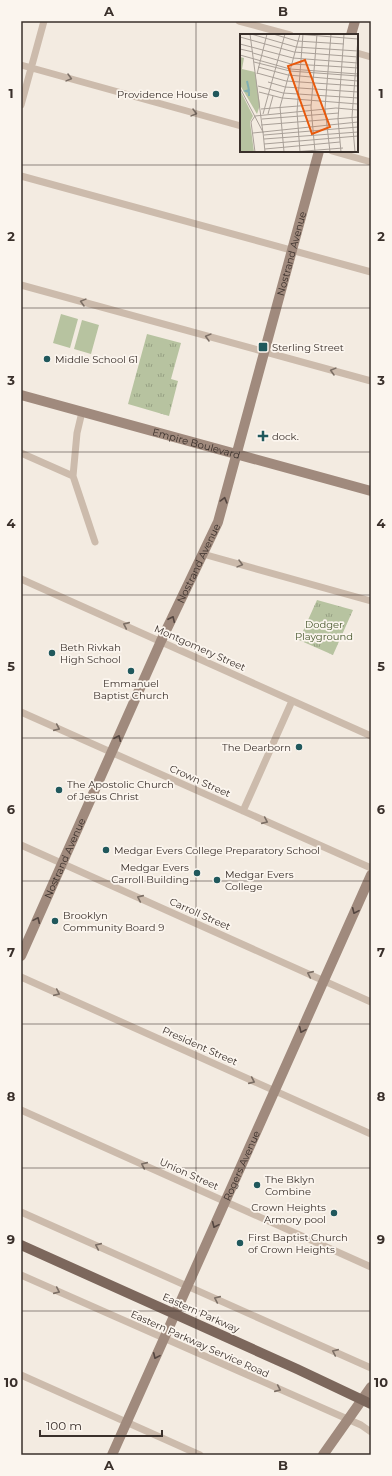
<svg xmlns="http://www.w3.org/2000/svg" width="392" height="1476" font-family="Montserrat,sans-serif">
	<defs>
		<pattern id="park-tufts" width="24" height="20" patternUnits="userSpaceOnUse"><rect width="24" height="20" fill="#b7c3a0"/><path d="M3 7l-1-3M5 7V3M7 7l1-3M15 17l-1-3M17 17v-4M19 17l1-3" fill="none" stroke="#969f83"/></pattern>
	</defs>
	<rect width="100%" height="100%" fill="#f3ebe1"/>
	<!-- grass -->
	<path fill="#b7c3a0" d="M61,314l17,5 -8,29 -17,-5z
		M82,320l17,5 -8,29 -17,-5z"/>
	<!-- park -->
	<path fill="url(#park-tufts)" d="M147,334l34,9 -10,36 7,2 -9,35 -41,-12z
		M317,600l36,10 -20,45 -34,-15z"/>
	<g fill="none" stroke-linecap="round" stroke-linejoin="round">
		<!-- street -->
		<path stroke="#ccbbac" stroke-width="7" d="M239,21l51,14
			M357,53l14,4
			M21,65l220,61
			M21,105l23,-84
			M332,151l39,11
			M21,176l350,96
			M21,285l350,96
			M82,412l-5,21 -4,43 22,66
			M21,453l52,23
			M203,554l168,47
			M21,579l350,157
			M21,712l350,156
			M243,811l49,-110
			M21,845l350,157
			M21,977l350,157
			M21,1110l350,157
			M21,1212l350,156
			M21,1275l340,150 10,7
			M21,1375l179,80"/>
		<!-- secondary -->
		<g stroke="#a08a7d" stroke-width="10">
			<path d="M351,35l4,-14"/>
			<path id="s1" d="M21,395l350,96"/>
			<path id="s2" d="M21,956l140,-315 57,-119 101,-371"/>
			<path id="s3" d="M112,1455l259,-580"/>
			<path d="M323,1455l48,-68"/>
		</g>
		<!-- primary -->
		<path stroke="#7c675c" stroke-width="10" d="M21,1245l276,124 74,35"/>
	</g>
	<!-- one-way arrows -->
	<defs><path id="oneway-chevron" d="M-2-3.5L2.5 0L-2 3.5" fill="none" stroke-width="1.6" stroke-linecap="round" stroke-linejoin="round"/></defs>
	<g stroke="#7c6f65">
		<use href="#oneway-chevron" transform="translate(69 78) rotate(15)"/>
		<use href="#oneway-chevron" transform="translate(194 113) rotate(15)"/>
		<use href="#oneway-chevron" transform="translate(83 302) rotate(-165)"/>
		<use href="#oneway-chevron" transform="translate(208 337) rotate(-165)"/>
		<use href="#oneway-chevron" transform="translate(333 371) rotate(-165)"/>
		<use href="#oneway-chevron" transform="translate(240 564) rotate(15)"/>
		<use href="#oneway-chevron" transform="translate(126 625) rotate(-156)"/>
		<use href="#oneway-chevron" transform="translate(57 728) rotate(24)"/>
		<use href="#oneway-chevron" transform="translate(265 821) rotate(24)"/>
		<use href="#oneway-chevron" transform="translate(140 898) rotate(-156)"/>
		<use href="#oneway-chevron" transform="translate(310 974) rotate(-156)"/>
		<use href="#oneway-chevron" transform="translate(57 993) rotate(24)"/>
		<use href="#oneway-chevron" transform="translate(252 1081) rotate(24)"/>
		<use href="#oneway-chevron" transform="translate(144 1165) rotate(-156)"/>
		<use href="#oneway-chevron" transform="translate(98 1246) rotate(-156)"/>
		<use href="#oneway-chevron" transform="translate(57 1291) rotate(24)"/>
		<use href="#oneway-chevron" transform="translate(217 1299) rotate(-156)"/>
		<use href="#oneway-chevron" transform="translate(335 1352) rotate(-156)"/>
		<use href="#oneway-chevron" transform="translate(278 1389) rotate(24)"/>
	</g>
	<g stroke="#544640">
		<use href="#oneway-chevron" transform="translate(224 500) rotate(-75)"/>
		<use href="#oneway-chevron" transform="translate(172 619) rotate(-65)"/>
		<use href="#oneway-chevron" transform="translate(118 738) rotate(-66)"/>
		<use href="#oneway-chevron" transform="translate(355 911) rotate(114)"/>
		<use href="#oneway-chevron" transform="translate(37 920) rotate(-66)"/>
		<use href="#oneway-chevron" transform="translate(302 1030) rotate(114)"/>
		<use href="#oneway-chevron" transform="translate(215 1225) rotate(114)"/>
		<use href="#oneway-chevron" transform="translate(156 1356) rotate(114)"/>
	</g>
	<!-- grid -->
	<path fill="none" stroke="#3a302b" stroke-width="1" stroke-opacity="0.55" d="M196,21v1434M21,165h350M21,308h350M21,452h350M21,595h350M21,738h350M21,881h350M21,1024h350M21,1168h350M21,1311h350"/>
	<!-- markers -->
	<g fill="#20585c" stroke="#fbf5ee" stroke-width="1.5">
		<circle cx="216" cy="94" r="4"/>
		<rect x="258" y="342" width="10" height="10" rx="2"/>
		<circle cx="47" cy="359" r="4"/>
		<path d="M261 430h4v4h4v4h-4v4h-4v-4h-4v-4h4z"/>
		<circle cx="52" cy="653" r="4"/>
		<circle cx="131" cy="671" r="4"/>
		<circle cx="299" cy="747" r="4"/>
		<circle cx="59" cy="790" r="4"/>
		<circle cx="106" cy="850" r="4"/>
		<circle cx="197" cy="873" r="4"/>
		<circle cx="217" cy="880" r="4"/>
		<circle cx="55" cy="921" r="4"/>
		<circle cx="257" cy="1185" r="4"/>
		<circle cx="334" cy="1213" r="4"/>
		<circle cx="240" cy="1243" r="4"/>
	</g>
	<g text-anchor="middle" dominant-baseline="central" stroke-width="3.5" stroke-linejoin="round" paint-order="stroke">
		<!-- poi labels -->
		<g font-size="10" fill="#3a302b" stroke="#fbf5ee" text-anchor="start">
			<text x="208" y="94" text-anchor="end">Providence House</text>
			<text x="272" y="347">Sterling Street</text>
			<text x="55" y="359">Middle School 61</text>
			<text x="272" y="436">dock.</text>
			<text x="60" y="647">Beth Rivkah<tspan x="60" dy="12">High School</tspan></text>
			<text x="131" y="683" text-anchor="middle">Emmanuel<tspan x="131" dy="12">Baptist Church</tspan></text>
			<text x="291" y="747" text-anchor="end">The Dearborn</text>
			<text x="67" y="784">The Apostolic Church<tspan x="67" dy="12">of Jesus Christ</tspan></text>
			<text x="114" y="850">Medgar Evers College Preparatory School</text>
			<text x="189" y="867" text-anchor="end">Medgar Evers<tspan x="189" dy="12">Carroll Building</tspan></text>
			<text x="225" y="874">Medgar Evers<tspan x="225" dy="12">College</tspan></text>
			<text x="63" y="915">Brooklyn<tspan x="63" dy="12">Community Board 9</tspan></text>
			<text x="265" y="1179">The Bklyn<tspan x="265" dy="12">Combine</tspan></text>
			<text x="326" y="1207" text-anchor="end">Crown Heights<tspan x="326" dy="12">Armory pool</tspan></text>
			<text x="248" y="1237">First Baptist Church<tspan x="248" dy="12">of Crown Heights</tspan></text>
		</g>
		<!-- street labels -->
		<g font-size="10" fill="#3a302b" stroke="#fbf5ee">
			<text stroke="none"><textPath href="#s2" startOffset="755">Nostrand Avenue</textPath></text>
			<text stroke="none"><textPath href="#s1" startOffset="182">Empire Boulevard</textPath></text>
			<text stroke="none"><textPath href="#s2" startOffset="431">Nostrand Avenue</textPath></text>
			<text transform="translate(200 648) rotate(24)">Montgomery Street</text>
			<text transform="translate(200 781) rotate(24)">Crown Street</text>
			<text stroke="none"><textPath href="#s2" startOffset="107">Nostrand Avenue</textPath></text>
			<text transform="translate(200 914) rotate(24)">Carroll Street</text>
			<text transform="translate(200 1046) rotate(24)">President Street</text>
			<text stroke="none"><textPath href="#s3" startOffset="317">Rogers Avenue</textPath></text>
			<text transform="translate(189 1174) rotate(24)">Union Street</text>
			<text transform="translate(201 1313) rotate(24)">Eastern Parkway</text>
			<text transform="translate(200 1344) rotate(24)">Eastern Parkway Service Road</text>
		</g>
		<!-- park labels -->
		<g font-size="10" fill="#49592f" stroke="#fbf5ee">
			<text x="324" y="624">Dodger<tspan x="324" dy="12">Playground</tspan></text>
		</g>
	</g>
	<!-- overview -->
	<g transform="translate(240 34)">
		<rect width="118" height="118" fill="#f3ebe1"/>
		<path d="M0,56l13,26 -3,6 4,30h-14z" fill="#b7c3a0"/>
		<path d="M0,23l4,1 -2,11 13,3 5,33 -3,9 -17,-29z" fill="#b7c3a0"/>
		<path fill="none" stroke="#80aeb1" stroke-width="2" d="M7,47l2,9 -3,1 3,1v4"/>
		<path fill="none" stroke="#a9a098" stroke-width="1" d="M10,0l13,99M11,0l45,13 62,4M33,0l24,7 47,3M56,0l62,5M0,3l54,15 64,5M0,10l53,14 65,5M0,15l13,3M13,19l38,11 37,2M0,21l50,14 68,5M14,28l36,9 68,5M88,32l30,2M18,33l30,8 70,6M17,39l29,8 72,5M17,40l10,-40M28,48l17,5 73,5M18,52l25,7 75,5M0,54l23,44 2,20M19,58l23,6 76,6M21,75l50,-4M23,80l22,-80M28,80l5,-18M15,82l81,-8 22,2M15,82l-4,6 4,30M22,85l77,-6M21,91l97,-8M13,99l105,-11M24,101l94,-8M24,105l94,-7M24,110l94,-8M25,115l75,-7M44,118l-4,-45 20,-73M53,118l50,-4M60,118l-3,-40 6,-78M75,118l-4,-45 6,-73M90,118l-5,-44 6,-74M101,118l-3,-33 6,-85M115,118l-3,-35 6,-79"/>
		<path fill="#e8590c" fill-opacity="0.15" stroke="#e8590c" stroke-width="2" d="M65,26l25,67 -18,7 -24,-68z"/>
		<rect width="118" height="118" fill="none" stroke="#3a302b" stroke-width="2"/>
	</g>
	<!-- border -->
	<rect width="392" height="1476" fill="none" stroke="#fbf5ee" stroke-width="44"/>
	<!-- scale -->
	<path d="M40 1430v6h122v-6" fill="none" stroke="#3a302b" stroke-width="2"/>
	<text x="46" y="1430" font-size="12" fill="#3a302b" stroke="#fbf5ee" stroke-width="3" paint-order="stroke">100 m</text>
	<rect x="22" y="22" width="348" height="1432" fill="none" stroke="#3a302b" stroke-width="1.5"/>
	<g font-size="13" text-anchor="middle" font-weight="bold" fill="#3a302b">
		<text x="109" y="16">A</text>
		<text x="283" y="16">B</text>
		<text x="11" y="98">1</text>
		<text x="381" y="98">1</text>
		<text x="11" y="241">2</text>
		<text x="381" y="241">2</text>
		<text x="11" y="385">3</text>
		<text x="381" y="385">3</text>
		<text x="11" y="528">4</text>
		<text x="381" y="528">4</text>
		<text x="11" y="671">5</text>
		<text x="381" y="671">5</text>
		<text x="11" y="814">6</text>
		<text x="381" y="814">6</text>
		<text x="11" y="957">7</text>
		<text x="381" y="957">7</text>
		<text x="11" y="1101">8</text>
		<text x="381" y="1101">8</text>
		<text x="11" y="1244">9</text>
		<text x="381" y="1244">9</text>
		<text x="11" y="1387">10</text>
		<text x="381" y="1387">10</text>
		<text x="109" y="1470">A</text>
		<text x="283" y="1470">B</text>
	</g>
</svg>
